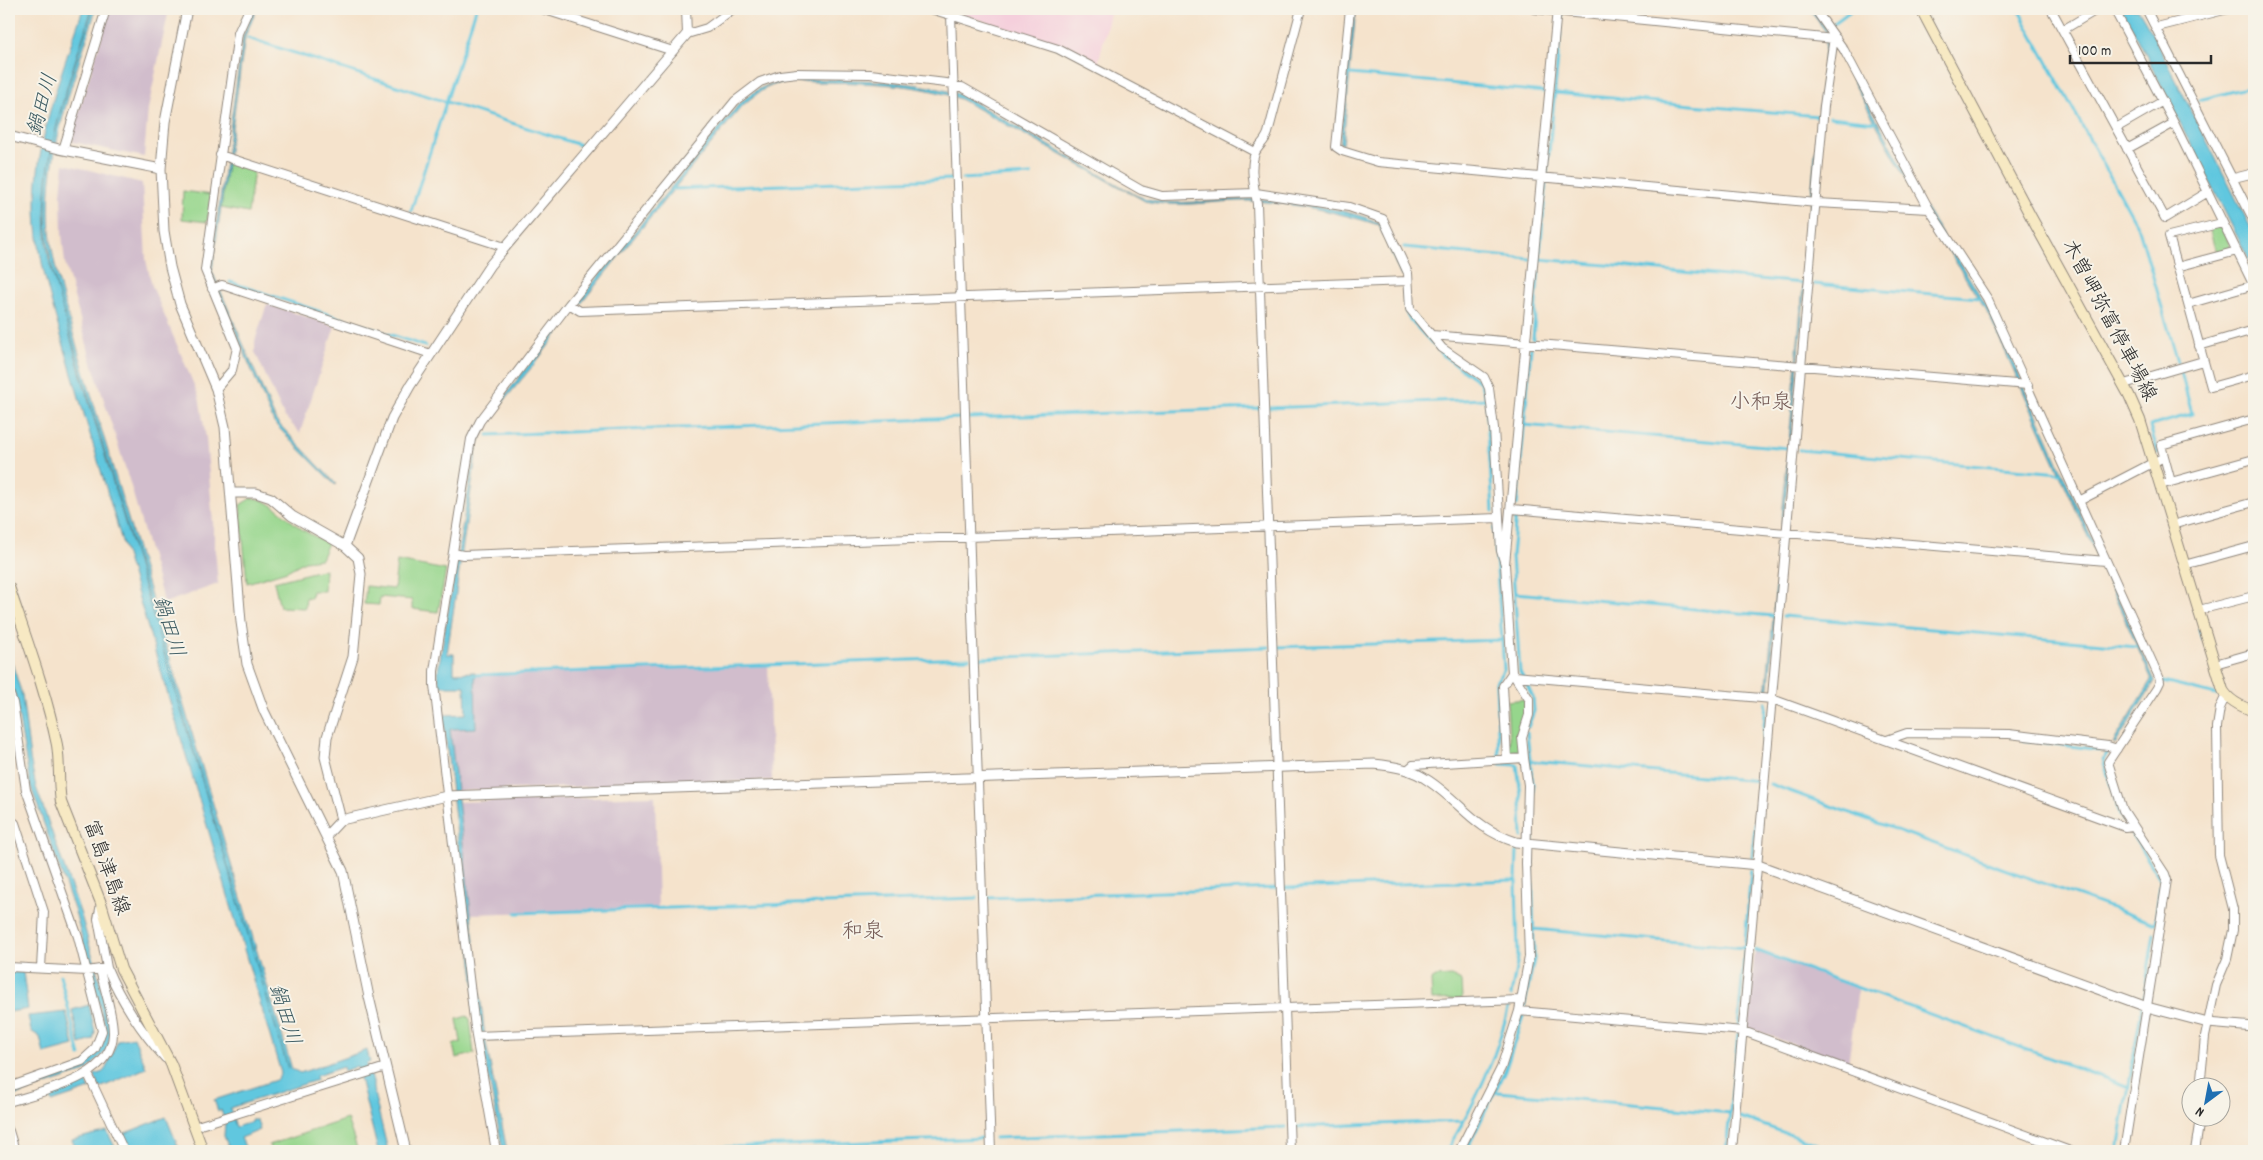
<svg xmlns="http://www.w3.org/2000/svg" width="2263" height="1160" font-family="Dekko,'Klee One',sans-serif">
	<rect width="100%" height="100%" fill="#f7f3e8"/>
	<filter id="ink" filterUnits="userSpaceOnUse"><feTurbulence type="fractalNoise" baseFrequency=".02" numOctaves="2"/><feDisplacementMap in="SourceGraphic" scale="10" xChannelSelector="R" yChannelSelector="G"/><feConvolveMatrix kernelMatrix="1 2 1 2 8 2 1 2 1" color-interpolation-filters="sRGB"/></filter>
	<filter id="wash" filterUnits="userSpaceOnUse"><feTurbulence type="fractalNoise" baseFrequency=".0096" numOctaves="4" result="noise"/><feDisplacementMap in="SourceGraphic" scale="20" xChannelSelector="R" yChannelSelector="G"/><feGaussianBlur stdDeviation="1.12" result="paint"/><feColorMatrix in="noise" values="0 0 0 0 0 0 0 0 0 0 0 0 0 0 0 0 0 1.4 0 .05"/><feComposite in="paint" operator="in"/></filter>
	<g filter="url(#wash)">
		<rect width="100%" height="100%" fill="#f5e3cc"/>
		<!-- built -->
		<path fill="#f5cfdc" d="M945,9h166l-13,55 -38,-19z"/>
		<!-- industrial -->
		<path fill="#d1bdcc" d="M110,9h59l-21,100 -4,48 -71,-15 -1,-8z
			M64,164l78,19 4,77 6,26 47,111 7,41 12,146 -54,19 -34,-120 -40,-127 -25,-93 -3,-29 -1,-40z
			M267,304l68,22 -35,107 -16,-17 -29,-64v-11z
			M768,665l4,115 -316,11 -6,-63 26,-1 -1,-52z
			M655,796l3,113 -187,5 -13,-112z
			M1755,950l103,38 -10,77 -101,-38z"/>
		<!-- green -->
		<path fill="#96d68c" stroke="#60805c" d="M227,162l27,8 -6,43 -27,-5z
			M183,191l29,4 -5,27 -25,-3z
			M2218,226l3,1 10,20 -15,6 -7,-25z
			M251,498c20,0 36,21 52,32 8,5 17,9 25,13l-7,16 -16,2 -18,10 -40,12 -7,-78z
			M397,561l49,9 -8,42 -26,-3v-9l-32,-3 -1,8 -15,-1 2,-18 28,3z
			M325,569l-1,22h-12l-1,7 -5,-1 -1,11 -25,-1 -6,-25z
			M1526,699l1,15 -8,22 3,19 -10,1 -2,-3 -3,-52z
			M1451,976l10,5 1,18 -30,1 -1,-20 5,-3z
			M467,1016l3,3 4,35 -18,4 -3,-13 8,-3 -4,-23z
			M347,1119l11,32h-87l-2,-6z"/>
		<!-- water -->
		<path fill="#61c7df" stroke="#467985" d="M83,9h9c-26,82 -58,163 -43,251l31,112 208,696 -207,-697c-11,-42 -28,-85 -33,-129 -10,-81 21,-157 45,-233h3c-23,75 -55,152 -45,233 6,43 21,86 33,129l208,698 8,4 67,-23 3,12 -4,2 7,17v8l15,62h-10l-21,-85 -13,5 -1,-4 -27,9 1,4 -87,28 6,19 15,-5v-2h6l3,10 -19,8 6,13h-17l-6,-15 1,-14 -4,-12 -3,1 -4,-11 62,-20 5,-7 -209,-699c-13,-48 -31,-97 -35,-147 -7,-75 23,-149 46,-218z
			M254,9h3l-12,27 -33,235 64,150 60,63 -1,1 -61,-62 -64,-152 33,-235z
			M1354,9h2l-13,135h-3z
			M1809,9h4l23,35 87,160 70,112 162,365 -39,62h-3l39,-63 -162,-363 -65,-104 -94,-172h-4l-59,654h-2l60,-663z
			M2121,9h17l13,22 103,203v36l-117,-233z
			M794,79c54,1 116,-1 167,16l175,100c30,14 79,4 113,4 25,0 116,11 133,27l22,50h-3l-22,-51c-41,-13 -85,-22 -128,-24 -35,-1 -72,8 -106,0l-185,-102c-43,-16 -92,-16 -137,-17 -14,0 -31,-2 -46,2 -14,4 -24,12 -35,22 -68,83 -138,166 -203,252 -20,26 -53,59 -62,91l-30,205h7v19l21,-1 1,56 -26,1 35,309 22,113h-4l-22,-112 -38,-324 23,-1 -1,-28h-26l-1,-15 39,-231 16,-29 81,-105 165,-202c17,-16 32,-22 55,-25z
			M9,653l13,42 8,63 6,29 45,128 18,64 12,51 -4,20 -21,21 -77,27v-5c21,-7 78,-24 90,-42 5,-7 6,-16 6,-25l-29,-111 -46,-131 -13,-77 -8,-34z
			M9,972h14l5,37 -19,3z
			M89,1005l6,27 -2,8 -13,4 -8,-34z
			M66,1012l8,34 -30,8 -4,-17 -9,-6 -3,-15z
			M134,1037l12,31 -46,20 -6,-13 9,-3 3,-4 12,-28z
			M86,1080l4,9 -38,13 -4,-10z
			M166,1117l14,34h-50l-7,-17z
			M107,1131l10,20h-40l-5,-11z"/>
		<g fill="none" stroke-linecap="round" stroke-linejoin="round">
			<!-- stream -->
			<path stroke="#61c7df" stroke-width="3" d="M2018,9l121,220 39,133
				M1833,24l20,-15
				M248,38l332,107
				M1350,74l195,18
				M1555,93l263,23
				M2199,100l55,-14
				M1830,117l45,5
				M1547,173l15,-158
				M962,179l69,-4
				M674,189l279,-10
				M411,211l65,-202
				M1404,247l126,12
				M1540,259l263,24
				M230,282l195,64
				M1814,284l166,14
				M1404,290l2,22 5,9 34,36 35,25 6,17 7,112
				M1533,339l13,-158
				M1268,408l218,-9
				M969,418l291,-10
				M1524,425l264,23
				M488,435l474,-17
				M1799,450l261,23
				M2158,453l-8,-27 42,-12 -11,-42
				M1517,505l14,-157
				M1516,514l-4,42 8,116 13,25 1,14 -6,16
				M1494,528l10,141 -8,13 3,74
				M1515,593l258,23
				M1783,616l354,31
				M2199,629l3,10
				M1276,647l226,-7
				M979,658l290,-11
				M475,675l494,-17
				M2163,682l53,13
				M1527,733l6,53v54
				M2023,740l86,11 -6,8 16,54 5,9
				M1532,761l227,20
				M1500,764l17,1 4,31 1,41
				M1770,784l383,139
				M2131,833l30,47 -6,43
				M1752,860l14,-157
				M1284,888l232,-8
				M986,898l291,-10
				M516,913l461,-15
				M1533,929l212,19
				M1755,950l374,137
				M60,975l20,81
				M1511,995l7,-37 -2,-78 1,-29
				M1524,1008l10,-49 -2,-108
				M1738,1027l13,-157
				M1498,1092l232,21
				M1740,1117l96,34
				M1294,1127l169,-6
				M995,1138l291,-11
				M610,1151l376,-13
				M1446,1151c28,-44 51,-95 63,-146
				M1466,1151l39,-80 18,-55
				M1726,1151l12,-117
				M2118,1151l36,-217"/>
		</g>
	</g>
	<g filter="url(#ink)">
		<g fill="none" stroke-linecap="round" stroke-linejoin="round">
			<defs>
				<path id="minor" d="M542,9l131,42
					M686,9l1,25 20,-6 26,-19
					M931,9l127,40 197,103
					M1350,9l-14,138 6,4 36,11 439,41 112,6
					M1534,9l300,30
					M1815,9l29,41 85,159 58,89 172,379 1,5 -3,6 -49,74 15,48 42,64 2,6 -43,271
					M2051,9l114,209 43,-26
					M2114,9l60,114 80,163
					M2146,9l108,212
					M951,15l40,1136
					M2157,27l71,-18
					M2063,30l35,-21
					M954,87h8l179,103 21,6 94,-3 93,14 34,12 25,54 2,36 32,39 42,29 5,11 5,40 7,123 4,13
					M2116,128l47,-27
					M2127,149l47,-26
					M63,150l43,-141
					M220,155l285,92
					M2234,178l20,-5
					M2222,223l-53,13 42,151 43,-12
					M2177,267l60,-16
					M212,289l10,-4 209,69
					M569,304l11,7 828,-30
					M2188,304l66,-19
					M1432,335l596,50
					M2199,346l55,-16
					M2124,384l79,-23
					M216,389l16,-19 5,-22 -32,-78 33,-237 11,-24
					M2171,482l-10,-37 93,-26
					M2160,485l94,-26
					M2079,501l85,-44
					M1512,509l594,52
					M2172,525l82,-23
					M453,553l10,2 1036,-37
					M2184,565l70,-19
					M2199,610l55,-14
					M2215,664l39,-11
					M1513,674l16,25v16l-7,22 2,21
					M1515,676l257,23 353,128 7,-1
					M9,692l4,11 13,87 52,147 24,94 -7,18 -13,12 -73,26
					M1887,740l20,-7 102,1 99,12 9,3
					M1507,759l-4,-73 9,-13 -7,-109 52,-555
					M1407,770l6,-5 111,-7 4,27 -2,78 3,94 -10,54 -18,57 -42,83
					M15,823l29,89 -3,56
					M9,967l78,4 20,-3 -9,-49 3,-15
					M107,968c13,31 35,65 58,90
					M1519,1011l224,20 327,120
					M476,1036l1045,-36
					M88,1074l36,77
					M2200,1088l5,-51 11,-52 11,-26 6,-29v-21l-14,-54 -2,-128 3,-19 6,-13
					M9,1102c34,-11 104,-24 104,-69 0,-21 -9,-44 -13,-64
					M194,1127l192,-60
					M9,1131l6,20
					M496,1151l-20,-115 -42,-351v-14l37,-232 9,-18 89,-117 166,-203 25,-19 20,-7 17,-2 73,1 84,10
					M1290,1151l-33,-947c-2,-16 -8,-35 -2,-51 3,-7 10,-11 13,-20l33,-124
					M1732,1151l92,-1045 9,-62 3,-6
					M2195,1151l5,-33"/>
				<path id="tertiary" d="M187,9l-22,113 -4,47 3,62 6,36 10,37 36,85 9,38 16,195 6,42 17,47 79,160 26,126 37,154
					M9,136l50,13 102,20
					M231,493h25l15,5 21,18 53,30 13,12 3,16 -8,83 -26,80 -2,20 16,63
					M345,546l47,-128 18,-32 80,-121 197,-231
					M326,836l15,-16 106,-24 927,-32c20,2 38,5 55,17 34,23 44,47 87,61l242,23 389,142 61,16 46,4"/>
				<path id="secondary" d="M1921,9l109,206 99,180 11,25 83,270c6,11 19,17 31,21
					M9,587c17,51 37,104 48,158 3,19 1,38 4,57l40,101 20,66 50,95 32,87"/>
			</defs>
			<!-- minor casing -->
			<use href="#minor" stroke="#90877c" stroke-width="10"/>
			<!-- tertiary casing -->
			<use href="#tertiary" stroke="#90877c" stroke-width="11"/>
			<!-- secondary casing -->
			<use href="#secondary" stroke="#90877c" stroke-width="12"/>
			<!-- minor -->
			<use href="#minor" stroke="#fff" stroke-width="8"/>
			<!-- tertiary -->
			<use href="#tertiary" stroke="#fff" stroke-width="9"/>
			<!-- secondary -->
			<use href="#secondary" stroke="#f7e9c3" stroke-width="10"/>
		</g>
	</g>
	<g text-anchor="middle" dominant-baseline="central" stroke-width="4" stroke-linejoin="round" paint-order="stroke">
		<!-- street labels -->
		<g font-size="20" fill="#2b2b2b" stroke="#f7f3e8">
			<text transform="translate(2108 321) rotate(62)">木曽岬弥富停車場線</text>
			<text transform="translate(105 868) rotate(70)">富島津島線</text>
		</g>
		<!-- water labels -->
		<g font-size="21" font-style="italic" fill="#3b5a61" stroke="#f7f3e8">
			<text transform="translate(44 105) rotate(-74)">鍋田川</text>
			<text transform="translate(167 627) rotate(73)">鍋田川</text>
			<text transform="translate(283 1015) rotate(73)">鍋田川</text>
		</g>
		<!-- neighbourhood labels -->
		<g font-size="21" fill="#725853" stroke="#f7f3e8">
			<text x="1761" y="404">小和泉</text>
			<text x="863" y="933">和泉</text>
		</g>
	</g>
	<!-- margin -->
	<rect width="2263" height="1160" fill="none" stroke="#f7f3e8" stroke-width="30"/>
	<!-- north arrow -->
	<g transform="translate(2206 1102) rotate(212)"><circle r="24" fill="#f7f3e8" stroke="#a5a39c"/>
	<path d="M0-4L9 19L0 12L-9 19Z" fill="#1f6fb2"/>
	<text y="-8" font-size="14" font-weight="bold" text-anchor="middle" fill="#2b2b2b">N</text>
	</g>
	<!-- scale -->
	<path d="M2070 55v8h141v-8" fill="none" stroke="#2b2b2b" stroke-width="2.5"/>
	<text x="2078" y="55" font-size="15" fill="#2b2b2b" stroke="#f7f3e8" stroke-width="4" paint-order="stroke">100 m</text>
</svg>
